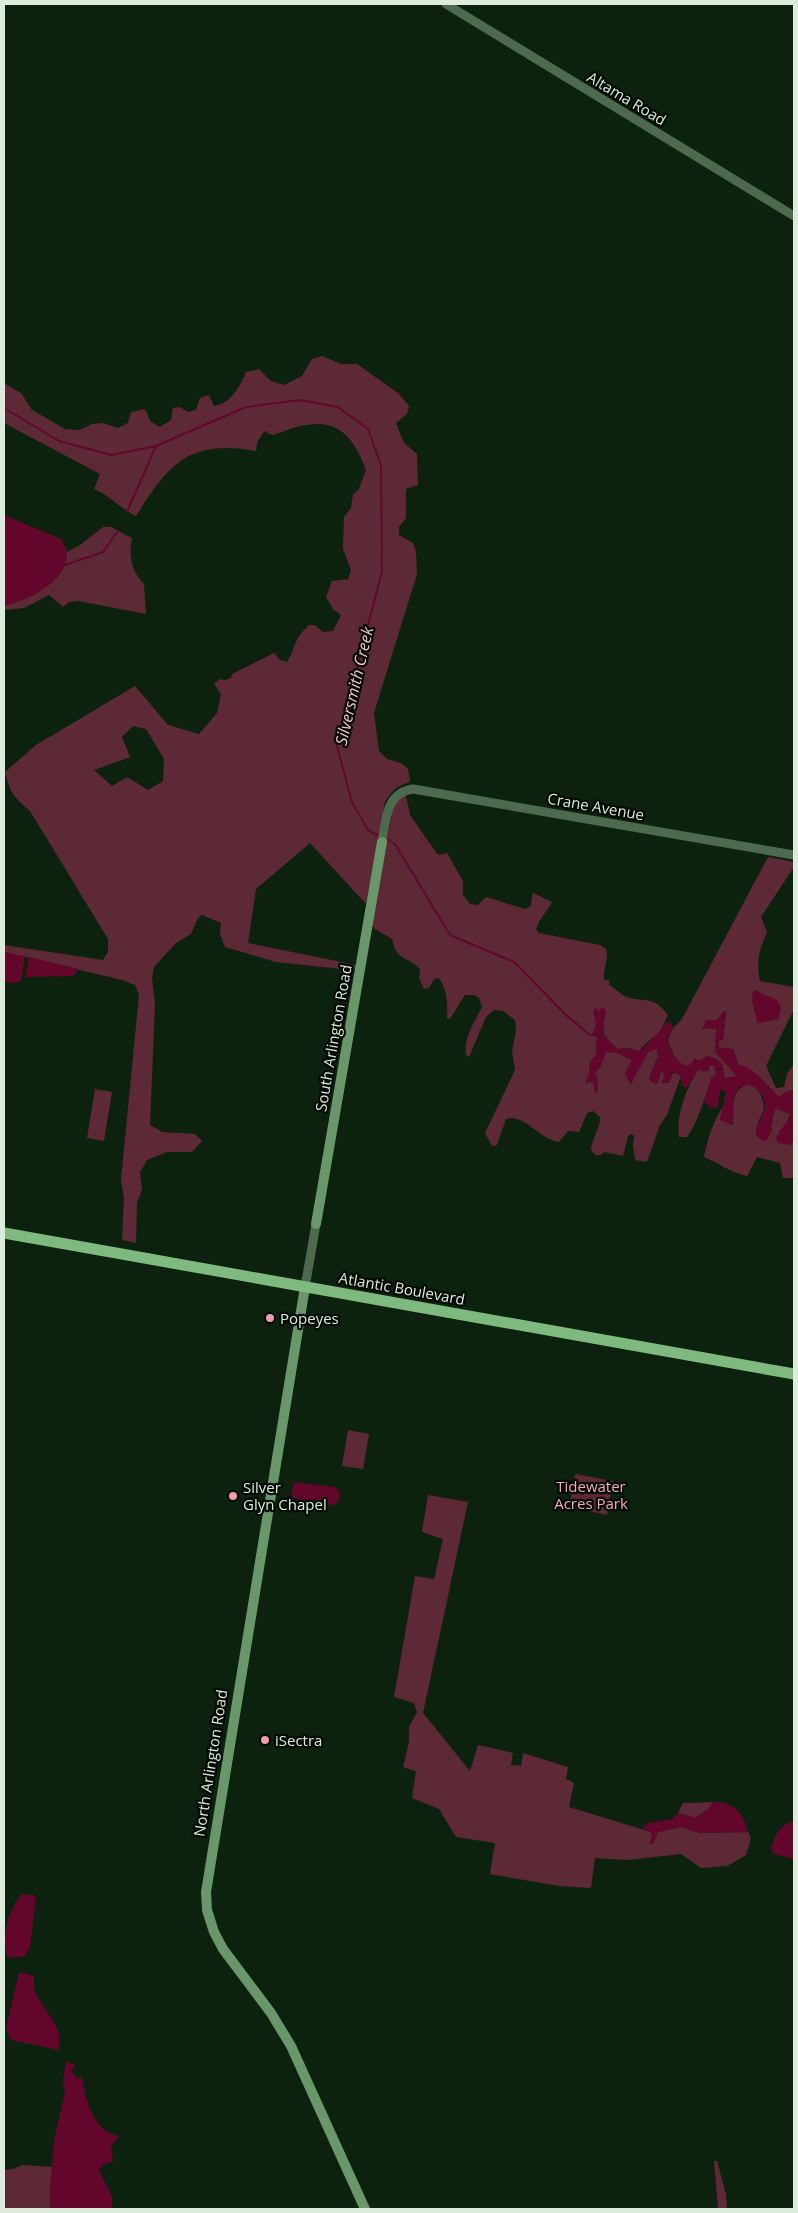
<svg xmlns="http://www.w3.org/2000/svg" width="798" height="2213" font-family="'Open Sans',sans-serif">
	<rect width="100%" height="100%" fill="#0c220e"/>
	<!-- green -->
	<path fill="#5d2937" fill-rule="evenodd" d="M322,356l19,8h16l41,29 11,13 -2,8 -11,9 8,20 13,11 1,31 -12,4v29l-7,9v8l14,8 3,9 1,22 -43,139 5,38 8,8 14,4 7,6 2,13c-13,4 -18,8 -25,20l-19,102 -56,-61 -54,46 -8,54 108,22 -1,4 -4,1 -75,-8 -51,-15 -5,-13 1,-11 -19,-8 -4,3 -7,16 -15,9 -22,24 -2,11 3,26 -5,121 12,7 33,2 7,7 -10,11h-25l-20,8 -7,12 2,18 -5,12 -1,41 -14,-3 2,-41 -3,-19 18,-185 -4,-10 -13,-5 -118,-28v-7l99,15 5,-8v-13l-78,-128c-16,-14 -20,-18 -25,-39l31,-27 99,-59 33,39 31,9 18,-21 4,-19 -7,-10 6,-5 5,1 6,-2 1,-4 42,-21 6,7 7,2c10,-17 6,-22 22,-37h6l8,7 10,-1 8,-16 -8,-6 -7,-12 6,-16 16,-2 3,-9 -8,-21 1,-32 7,-9 2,-14 6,-5 7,-19c-11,-28 -24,-51 -59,-45 -12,1 -23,7 -35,10l-8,-4 -7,12 -1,8c-66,-12 -87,12 -120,65 -16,-8 -26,-20 -42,-27l6,-15 -96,-51v-40l17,10 11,17 33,19 14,1 13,-6 11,-1 15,5 10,-5 3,-11 14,-3 6,13 9,5 11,-7 2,-12 7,-1 8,5 8,-2 4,-12 9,-3 5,11c17,-2 26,-20 32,-34l13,-3 12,12 13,4 18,-9 10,-17zM133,726l13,3 18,30 -1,22 -15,9 -21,-13 -15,9 -18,-16 36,-13 -8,-20z
		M103,527h8l21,11c-4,17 0,34 12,46l2,30 -67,-13 -10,1 -6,5 -14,-12 -25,13 -20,2v-5c28,-4 57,-23 63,-53l13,-7z
		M406,796l4,19 28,40 9,-2 16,28v14l7,9 8,1 8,-8 39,12 5,-2 3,-14 19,9c-5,10 -13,17 -16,27l3,4 61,12 6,4c3,10 -3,19 -2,30l6,2 -1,4c7,4 13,11 20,13 20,4 24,-2 39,17l-10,21 -9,4 -10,11 -11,-3 -11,1c-18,-19 -12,-9 -14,-33l-7,-7 -3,3c4,8 5,19 -3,23l7,2 -1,18 -6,7 -1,14 -3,4 8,3 1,9h3v-12l-4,-7 6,-6 6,-15 12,1 14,7 -7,14 6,10 12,-26 9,-10 5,1 1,8 -8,18 7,9 6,-17 1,11 -3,5 10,-4 1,-5 3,-1 6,3 -14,39 -7,10 -13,37 -12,-2 -2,-15 1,-9 -3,-2 -3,2 -5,20 -19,-4 -3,3h-6l-4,-5c1,-13 10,-22 9,-33l-7,-6 -6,2 -8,19 -11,-1 -9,11c-21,-3 -33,-28 -53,-23l-9,26 -5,1 -7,-13 30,-63 -3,-19 4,-20 -1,-11 -12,-9 -9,-1 -8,7 -17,40 -3,-2c-3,-17 9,-33 16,-48l-3,-9 -5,-3h-9l-15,24 -3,-1c1,-15 0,-27 -8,-40l-5,1 -5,9 -5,1 -5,-11 1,-9c-12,-14 -22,-5 -28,-30l-17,-10 -3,-4 21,-118 6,-8z
		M768,857l26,5v5l-33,50 6,15c-8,18 -11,30 -7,49l34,6v22l-28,57 10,22 8,-1 3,-13 7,-10v26l-9,2 -5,6 -23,-23 -18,-10 -6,-16 -14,-1v-7l4,-2 3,-24 -2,-4 -13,18 5,-1c3,26 4,30 22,49l-13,1 -7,-18 -9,-4c-8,2 -14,9 -22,10 -10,1 -18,-19 -19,-27l5,-11 9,-9zM756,990l6,5 -4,28 -6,-23z
		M710,1065l5,1 1,8c-13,20 -15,44 -29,63h-8c-3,-23 7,-48 19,-67l10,1z
		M751,1084l5,2c17,30 2,22 0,48l3,4 13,-7 -1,-4 4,-19 15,6 -3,10 -9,9 13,12 3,-5v38h-11l-3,-15 -23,-6 -10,19c-16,-3 -28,-13 -43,-19 3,-18 10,-38 21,-53l-5,15 13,6c0,-15 -3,-39 18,-41z
		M95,1089l17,3 -8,49 -17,-3z
		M348,1430l21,4 -6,35 -21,-3z
		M575,1474l38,7 -6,34 -38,-8z
		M428,1495l40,7 -45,211 47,58 8,-26 35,8 -2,12 10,1 2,-13 45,14 -2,12 8,4 -5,24 82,25 2,11 5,-11 24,-5 18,6 48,-1 3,6 -5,17 -19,11 -26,2 -20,-14 -54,6 -32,-2 -4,30 -32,-2 -69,-12 5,-31 -39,-6 -17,-28 -27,-11 4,-27 -13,-4 6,-25v-15l8,-15 -3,-9 -20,-6 21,-121 19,3 9,-40 -21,-7z
		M713,1802l-4,7 -14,9 -17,-5 5,-10z
		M714,2161h3l9,33 1,15h-9z
		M23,2165l30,2 -3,21v21h-46v-39l9,-1z"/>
	<!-- water -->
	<path fill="#62062c" d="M4,515l57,24c2,4 6,10 6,15 1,27 -41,48 -63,51z
		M4,952l21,4 -4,25 -8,2 -9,-1z
		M29,957l50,12 -6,7 -48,1z
		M753,990l24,10 4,7 -2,12 -21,4 -6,-23z
		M595,1007l4,4 4,-4 3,4 -4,22 15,16 11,-1 8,3 5,-1c9,-10 18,-16 25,-28l4,1 3,5c-2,3 -5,8 -5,11 -1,10 11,27 21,27l6,-8 3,2 11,-4 13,7 3,15 12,-2 -22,-24 1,-24 -14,1 4,-9h11l7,-9 2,1 -3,28 -4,1v7l14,1 6,16c18,4 27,21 40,32l6,-5 9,-2v50l-3,5 -13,-2 -2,-6 14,-20v-3l-15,-6 -4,19 1,4 -5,9 -5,1 -6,-7c0,-12 11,-21 9,-32 -3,-15 -23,-26 -30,-7 -3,9 -1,20 -2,30l-13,-5 6,-29 -6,-1 -2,17 -7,1 -7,-7 7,-23 5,-4 -2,-8 -4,-1 -2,6 -10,-1 -12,19 -5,-5v-8l-6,-3 -3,1 -3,9h-8l3,-5v-11l-7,17 -6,-2 -2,-3 9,-22 -1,-8 -9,3 -17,32 -6,-10 7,-14 -14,-7 -12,-1 -6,15 -5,6 3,7v13l-3,-1 -1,-9 -3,-2 -5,2v-3l3,-4 1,-14 6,-7 1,-18 -7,-2c11,-6 2,-19 5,-28z
		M294,1482l40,5 5,3c4,18 -13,18 -23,9l-9,2 -14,-3 -2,-3z
		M713,1802c20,-1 31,11 35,30l-48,1 -18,-6 -24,5 -5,12h-4l3,-8 -1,-4 -9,-4 6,-5 24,-4 6,-6 17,5 14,-9z
		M794,1822v37l-20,-5 -3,-5c3,-12 9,-26 23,-27z
		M22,1894l11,1 3,4 -6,48 -5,9 -13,2 -5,-2c-5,-21 1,-47 15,-62z
		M19,1972l15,4c0,5 -1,11 1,16 8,18 31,37 23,58l-47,-10 -5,-12z
		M66,2061l10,5 -5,5 5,6 6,1c2,6 2,11 3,16 5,18 14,39 34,42l-8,10 2,15 -10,4 -4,5 13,27v12h-62v-21l4,-48 11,-48 -2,-10z"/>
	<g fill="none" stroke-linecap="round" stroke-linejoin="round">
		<!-- stream -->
		<path stroke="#62062c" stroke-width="2" d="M4,408l55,33 52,14 45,-9
			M127,512l29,-66 90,-39 54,-7 38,7 30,22 13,36 1,106 -45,175 15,56 16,28 13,7
			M65,565l38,-13 15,-21
			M385,838l10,6 55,91 64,27 52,53 24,20"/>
		<!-- tertiary -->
		<path stroke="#4e6a4e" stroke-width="9" d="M446,4l348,212
			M382,842c4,-23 4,-49 31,-53l381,66
			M305,1287l11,-63"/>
		<!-- secondary -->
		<path stroke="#69976a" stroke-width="10" d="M316,1224l66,-382
			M305,1287l-99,605 1,18 7,22 9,17 48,64 20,33 74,163"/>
		<!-- primary -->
		<path stroke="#7eba7f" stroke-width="11" d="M4,1233l790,141"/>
	</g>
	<!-- markers -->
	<g fill="#f29aaf" stroke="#030903" stroke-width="2">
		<circle cx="270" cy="1318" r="5"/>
		<circle cx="233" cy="1496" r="5"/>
		<circle cx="265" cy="1740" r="5"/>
	</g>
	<g text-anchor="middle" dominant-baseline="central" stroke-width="4.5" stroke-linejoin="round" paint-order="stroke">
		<!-- street labels -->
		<g font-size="15" fill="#ddebdd" stroke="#030903">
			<text transform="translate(627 98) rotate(31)">Altama Road</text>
			<text transform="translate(596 806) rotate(10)">Crane Avenue</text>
			<text transform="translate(333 1038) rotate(-80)">South Arlington Road</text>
			<text transform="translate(402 1288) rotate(10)">Atlantic Boulevard</text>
			<text transform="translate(210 1763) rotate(-81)">North Arlington Road</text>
		</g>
		<!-- poi labels -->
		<g font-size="15" fill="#ddebdd" stroke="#030903" text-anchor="start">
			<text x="280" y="1318">Popeyes</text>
			<text x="243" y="1487">Silver<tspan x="243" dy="17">Glyn Chapel</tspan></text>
			<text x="275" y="1740">iSectra</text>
		</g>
		<!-- park labels -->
		<g font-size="15" fill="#f4a8b9" stroke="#030903">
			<text x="591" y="1486">Tidewater<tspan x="591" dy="17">Acres Park</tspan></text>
		</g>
		<!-- water labels -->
		<g font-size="16" font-style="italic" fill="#f7c3ce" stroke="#030903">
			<text transform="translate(354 686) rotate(-77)">Silversmith Creek</text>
		</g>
	</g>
	<!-- border -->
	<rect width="798" height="2213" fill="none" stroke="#ddebdd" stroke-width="10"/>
</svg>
